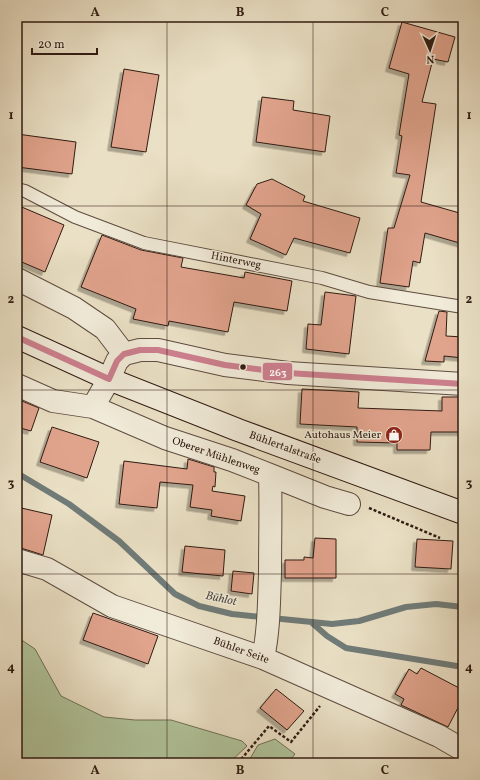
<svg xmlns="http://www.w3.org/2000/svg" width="480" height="780" font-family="Vollkorn,serif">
	<defs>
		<filter id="shadow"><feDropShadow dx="-3.5" dy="3.5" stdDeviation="0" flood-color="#0004"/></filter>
	</defs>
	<rect width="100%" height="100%" fill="#eae0c5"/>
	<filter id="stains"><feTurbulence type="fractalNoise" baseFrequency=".005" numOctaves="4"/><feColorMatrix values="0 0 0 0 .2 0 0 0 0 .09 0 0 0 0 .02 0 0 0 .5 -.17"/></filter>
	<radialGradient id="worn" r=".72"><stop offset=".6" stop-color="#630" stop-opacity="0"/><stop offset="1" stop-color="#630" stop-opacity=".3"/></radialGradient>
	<!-- green -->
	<path fill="#b0c39a" stroke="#706f56" d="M17,637l18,12 26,47 43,21 31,3h36l71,21 5,5 -18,17h-212z
		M275,739l20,15 -7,9h-43l6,-6 7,-12z"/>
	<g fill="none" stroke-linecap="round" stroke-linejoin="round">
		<!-- stream -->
		<path stroke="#707b78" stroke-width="6" d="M17,473l52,31 50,37 56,53 24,12 33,8 100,10 27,-3 47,-14 30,-3 27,3
			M311,622l16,14 19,12 117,19"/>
	</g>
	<!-- building -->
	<path fill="#e0a38c" stroke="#301b13" filter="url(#shadow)" d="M402,22l53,15 -7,25 -15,-3 -11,43 14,2 -15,98 42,12v30l-38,-11 -5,30 -7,-2 -4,26 -29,-4 8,-55h6l16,-53 -14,-2 6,-37 -3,-1 10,-61 -20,-6z
		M124,69l35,6 -13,77 -35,-5z
		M262,97l32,4 -1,9 37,6 -5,36 -69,-10z
		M17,134l59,8 -4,32 -55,-7z
		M272,179l33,17 -2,5 57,17 -10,35 -56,-15 -8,17 -36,-16 11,-25 -15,-9 11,-21z
		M17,205l47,20 -19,47 -28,-12z
		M102,235l39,15 42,8 -2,9 63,11 1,-6 47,9 -5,30 -53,-9 -6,30 -59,-11 -1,5 -35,-7 3,-10 -55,-22z
		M325,292l31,4 -7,58 -43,-5 2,-25 13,1z
		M439,311l8,1 -1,24 17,1v21l-19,-2v6l-19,-1z
		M302,389l57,3 -1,16 84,3v-14h21v35h-32l-1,18h-33v-7l-40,-1v-15l-57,-3z
		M17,399l22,9 -8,23 -14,-4z
		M52,427l47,15 -12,36 -47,-16z
		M188,459l26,8v5h2l-1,15 -2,-1 -1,5 33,5 -4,25 -30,-5 1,-6 -22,-3 3,-22 -33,-3 -3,26 -38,-4 5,-43 63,8z
		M17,507l35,8 -9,40 -22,-7h-4z
		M315,538l21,1v39h-51v-18h19v-3l9,1z
		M417,539l36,2 -2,28 -36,-2z
		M185,546l40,4 -2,26 -41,-4z
		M233,571l21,2 -2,21 -21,-3z
		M93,613l65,23 -10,28 -65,-24z
		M421,668l42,22v8l-15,29 -47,-22 3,-6 -9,-5 14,-25 8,5z
		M276,689l28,22 -17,19 -27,-22z"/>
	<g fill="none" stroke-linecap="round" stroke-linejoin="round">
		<defs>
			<path id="lane" d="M17,189l8,2 50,26 69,26 178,35 47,14 94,15"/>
			<path id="street" d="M17,279l57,29 31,21 19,25
				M17,385l36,16 40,6 16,-28 8,-18 7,-7 16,-4h18l67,15 63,8 175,11
				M93,407l72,31 67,22 38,15c1,33 0,65 0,98 -1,28 -1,58 -7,85
				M270,475l55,22 24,7
				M17,560l30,9 65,37 151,52 176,78 24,14"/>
			<path id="secondary" d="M17,337l92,42 129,51 225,83"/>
		</defs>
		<!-- lane casing -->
		<use href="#lane" stroke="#5e4c40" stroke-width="14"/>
		<!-- street casing -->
		<use href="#street" stroke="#5e4c40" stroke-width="24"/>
		<!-- secondary casing -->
		<use href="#secondary" stroke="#301b13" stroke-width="24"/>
		<!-- path -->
		<path stroke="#301b13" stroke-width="2.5" stroke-dasharray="3 2" stroke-linecap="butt" d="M369,508l71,30
			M238,763l31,-37 22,16 29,-36"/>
		<!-- lane -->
		<use href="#lane" stroke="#f1ebd9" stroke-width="12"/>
		<!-- street -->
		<use href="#street" stroke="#f1ebd9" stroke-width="22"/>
		<!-- secondary -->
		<use href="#secondary" stroke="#f1ebd9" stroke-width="22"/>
		<defs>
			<path id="bus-1" d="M17,337l92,42
				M109,379l8,-18 7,-7 16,-4h18l67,15 63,8 175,11"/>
		</defs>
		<!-- bus-1 casing -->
		<use href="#bus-1" stroke="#f1ebd9" stroke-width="9"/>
		<!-- bus-1 -->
		<use href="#bus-1" stroke="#cd7f8f" stroke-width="6"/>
	</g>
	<!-- grid -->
	<path fill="none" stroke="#301b13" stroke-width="1" stroke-opacity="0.55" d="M167,17v746M313,17v746M17,206h446M17,390h446M17,574h446"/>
	<!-- icons -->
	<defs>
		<symbol id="shop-disc" viewBox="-11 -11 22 22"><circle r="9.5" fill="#8f2418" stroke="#f1ebd9"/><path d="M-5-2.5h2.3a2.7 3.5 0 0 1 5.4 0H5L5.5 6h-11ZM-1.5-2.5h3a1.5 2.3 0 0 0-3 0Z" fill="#fff"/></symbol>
	</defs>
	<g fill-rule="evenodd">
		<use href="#shop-disc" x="384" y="425" width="20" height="20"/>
	</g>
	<!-- markers -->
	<circle fill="#301b13" stroke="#f1ebd9" stroke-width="1.5" cx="243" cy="367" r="3.5"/>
	<g text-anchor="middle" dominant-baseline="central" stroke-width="3" stroke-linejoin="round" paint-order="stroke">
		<!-- street labels -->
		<g font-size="11" fill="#301b13" stroke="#f1ebd9">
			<text transform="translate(236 261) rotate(11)">Hinterweg</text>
			<text transform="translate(285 448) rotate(20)">Bühlertalstraße</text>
			<text transform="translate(216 456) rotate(19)">Oberer Mühlenweg</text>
			<text transform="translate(241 651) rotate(20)">Bühler Seite</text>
		</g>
		<!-- poi labels -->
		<g font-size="11" fill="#301b13" stroke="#f1ebd9" text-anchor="end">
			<text x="381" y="435">Autohaus Meier</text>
		</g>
		<!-- water labels -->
		<g font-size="12" font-style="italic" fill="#504b46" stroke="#f1ebd9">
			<text transform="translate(221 599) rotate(12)">Bühlot</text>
		</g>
	</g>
	<rect stroke="#f1ebd9" stroke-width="1.5" x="262" y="362" width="31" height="19" rx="4" fill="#cd7f8f"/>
	<g font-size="11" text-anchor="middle" font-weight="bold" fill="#fff">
		<text x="278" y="376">263</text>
	</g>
	<!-- margin -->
	<rect width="480" height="780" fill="none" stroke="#eae0c5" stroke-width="44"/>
	<!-- north arrow -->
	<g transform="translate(430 50) rotate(177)" stroke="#f1ebd9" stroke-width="3" paint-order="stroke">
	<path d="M0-3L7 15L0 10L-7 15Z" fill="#301b13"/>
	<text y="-6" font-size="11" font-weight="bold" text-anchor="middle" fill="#301b13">N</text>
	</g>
	<!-- scale -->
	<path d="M32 48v6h65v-6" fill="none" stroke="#301b13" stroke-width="2"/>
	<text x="38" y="48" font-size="12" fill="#301b13" stroke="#f1ebd9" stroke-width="3" paint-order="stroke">20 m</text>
	<rect x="22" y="22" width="436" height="736" fill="none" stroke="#301b13" stroke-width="1.5"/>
	<g font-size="13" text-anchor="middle" font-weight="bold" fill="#301b13">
		<text x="95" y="16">A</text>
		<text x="240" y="16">B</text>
		<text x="385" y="16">C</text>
		<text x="11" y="119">1</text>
		<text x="469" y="119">1</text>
		<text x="11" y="303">2</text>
		<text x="469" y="303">2</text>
		<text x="11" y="487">3</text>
		<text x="469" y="487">3</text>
		<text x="11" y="671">4</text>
		<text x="469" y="671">4</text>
		<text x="95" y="774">A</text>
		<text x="240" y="774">B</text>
		<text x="385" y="774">C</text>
	</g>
	<rect width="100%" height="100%" filter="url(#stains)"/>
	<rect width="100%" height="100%" fill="url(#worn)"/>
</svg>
